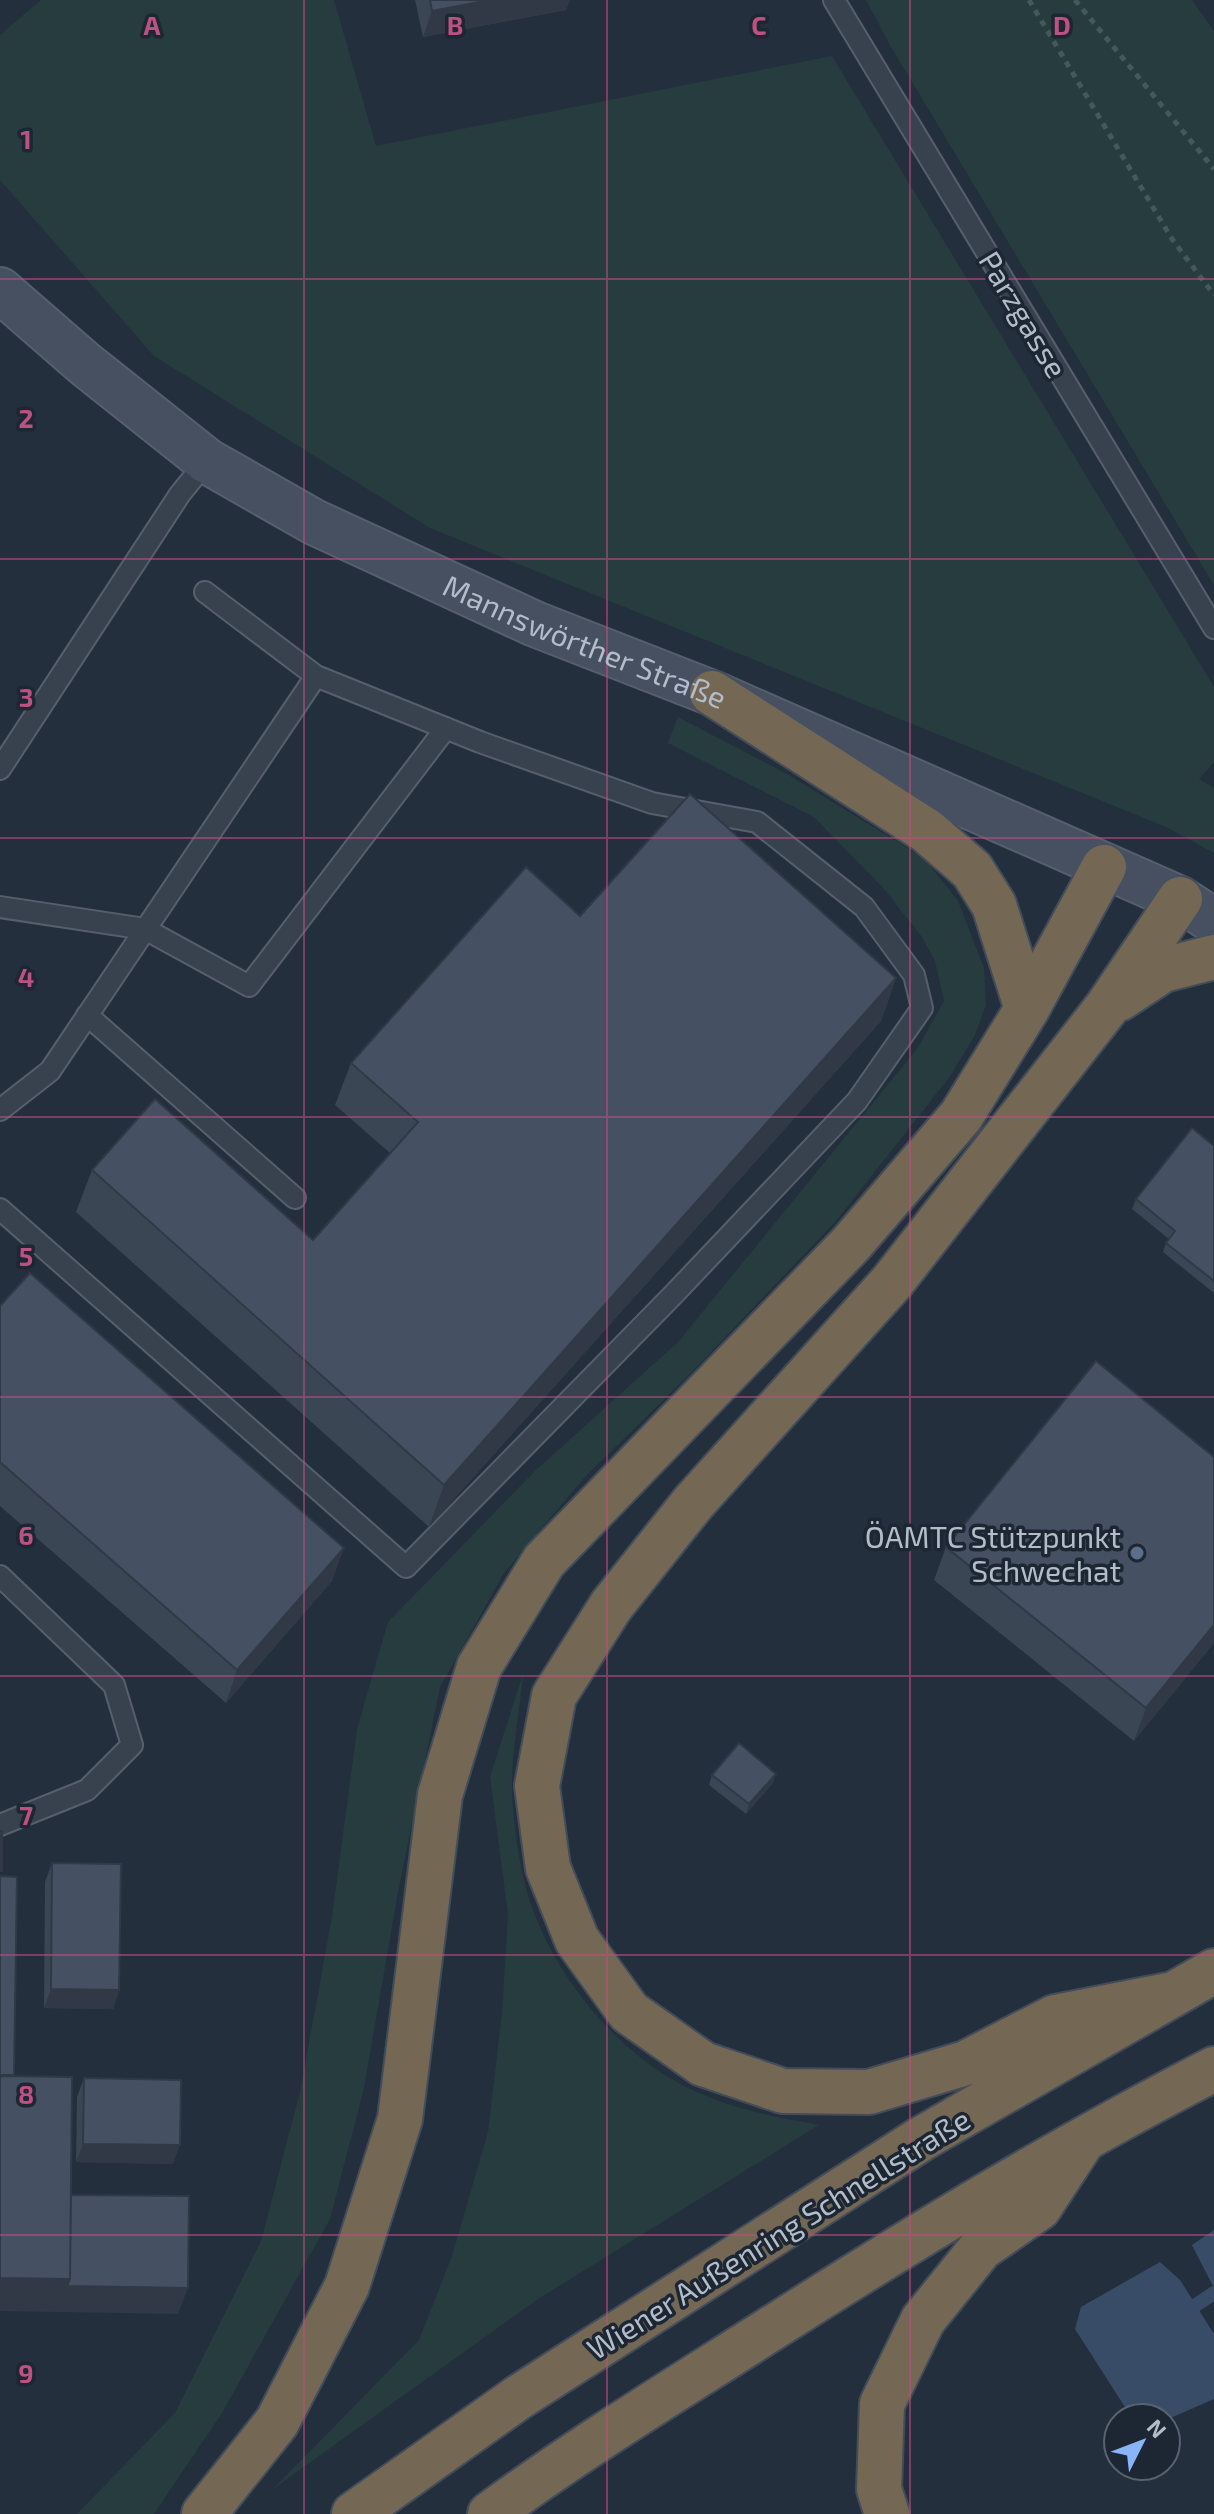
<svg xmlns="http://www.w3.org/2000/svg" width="1214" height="2514" font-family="'Exo 2',sans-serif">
	<rect width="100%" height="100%" fill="#242f3e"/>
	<!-- green -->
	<path fill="#263c3f" d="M41,0h293l42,146 456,-90 382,631v75l-15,17 15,9v65l-48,-26 -736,-299 -276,-172 -154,-176v-145z
		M866,0h326l22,31v554l-324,-540z
		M678,717l109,57 137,84 34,43 26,67 2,37 -11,30 -24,40 -115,146 -143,150 -109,107 -80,95 -64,114 -42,205 -34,196 -34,131 -108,194 -68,101h-77l98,-101 86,-172 39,-149 32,-175 25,-188 31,-107 147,-151 143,-129 239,-293 27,-48 -9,-40 -13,-24 -38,-48 -70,-72 -146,-74z
		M523,1674c-3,38 -12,78 -11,116 2,40 8,87 23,125 24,63 76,127 133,162 46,28 99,39 151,48l-281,174 -265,190 146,-149 33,-84 36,-124 14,-119 6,-99 -18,-137z"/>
	<!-- water -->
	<path fill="#394c67" d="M1214,2230v58l-22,-43z
		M1160,2262l20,18 34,54v65l-48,21 -34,-2 -57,-89 6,-22z"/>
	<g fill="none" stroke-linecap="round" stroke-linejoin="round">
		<!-- stream -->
		<path stroke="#394c67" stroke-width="14" d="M1196,2305l18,-12"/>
		<defs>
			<path id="lane" d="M834,0l380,628
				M205,592l111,84
				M0,769l180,-275 27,-33
				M0,907l145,22 104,57 197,-258
				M87,1015l208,183
				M0,1110l50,-39 266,-395 164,66 172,61 105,19 107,85 50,68 8,33 -65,93 -184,194 -267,272 -406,-358
				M0,1576l114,109 18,60 -45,45 -87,35"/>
			<g id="secondary">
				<path id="s1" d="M0,290l85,74 122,97 107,61 221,102 177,69 468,206 34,22"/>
			</g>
			<path id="highway" d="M712,693l215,138 45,39 22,35 33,104
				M1119,999l44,-29 51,-13
				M1168,1995l-113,22 -89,46 -97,29 -86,-1 -80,-27 -74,-52 -52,-72 -29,-72 -11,-82 17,-90 57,-90 82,-103 199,-221 215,-275 73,-108
				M204,2514l73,-92 70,-136 53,-167 40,-324 39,-128 65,-106 306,-316 111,-129 66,-107 77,-142
				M354,2514l165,-117 402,-258 293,-168
				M490,2514c90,-66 185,-124 279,-184 146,-93 291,-182 445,-261
				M887,2514l-8,-25 3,-85 41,-84 58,-72 58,-40 43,-66"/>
		</defs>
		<!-- lane casing -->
		<use href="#lane" stroke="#565f6c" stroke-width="24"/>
		<!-- secondary casing -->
		<use href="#secondary" stroke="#565f6c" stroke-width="48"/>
		<!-- highway casing -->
		<use href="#highway" stroke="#434c59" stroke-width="48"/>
		<!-- path -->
		<path stroke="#44595c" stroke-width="5" stroke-dasharray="6 6" stroke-linecap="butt" d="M1029,0l143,239 42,56
			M1075,0l139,169"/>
		<!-- lane -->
		<use href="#lane" stroke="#38414e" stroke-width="20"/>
		<!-- secondary -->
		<use href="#secondary" stroke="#465061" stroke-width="44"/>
		<!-- highway -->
		<use href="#highway" stroke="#746855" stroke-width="44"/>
	</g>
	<!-- wall -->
	<path fill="#3b4654" d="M415,0h155l-4,10 -143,27z
		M580,916l316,62 -15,43 -452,506 -353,-315 16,-42 221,70 77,-87 -55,-48 16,-42z
		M1214,1146v147l-51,-41 3,-9 3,-4 -37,-30 4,-10z
		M0,1306l332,275 -106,122 -226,-197z
		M1214,1457v186l-80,98 -200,-161 12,-33z
		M712,1775l61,8 -27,31 -37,-29z
		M52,1863l67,127 -6,19 -69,-1 1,-126z
		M84,2078l89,86 -97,-2 1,-65z"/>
	<!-- shaded-wall -->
	<path fill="#303945" d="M490,0h80l-4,10 -143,27 9,-26z
		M896,978l-15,43 -452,506 15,-42z
		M344,1548l-12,33 -106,122 11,-33z
		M1214,1625v18l-80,98 12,-33z
		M776,1774l-3,9 -27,31 3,-10z
		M51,1989l68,1 -6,19 -69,-1z
		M83,2144l97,1 -7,19 -97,-2z
		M0,2278l70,1 118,9 -10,26 -178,-3z"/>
	<!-- building -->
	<path fill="#455162" stroke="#303945" stroke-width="2" d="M430,0h60l-58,11z
		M690,794l206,184 -452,507 -352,-315 63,-71 158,141 105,-118 -67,-59 175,-196 54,49z
		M1192,1128l22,18v135l-48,-38 9,-12 -39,-32z
		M30,1273l314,275 -107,122 -237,-208v-156z
		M1096,1361l118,96v168l-68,83 -200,-161z
		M739,1743l37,31 -27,30 -37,-29z
		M0,1831h2v40h-2z
		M52,1863l69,1 -2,126 -68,-1z
		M0,1876l17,1 -3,198h-14z
		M0,2076l72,1 -2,202 -70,-1z
		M84,2078l97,2 -1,65 -97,-1z
		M71,2195l118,1 -1,92 -121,-2 3,-7z"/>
	<!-- grid -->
	<path fill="none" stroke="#bd5182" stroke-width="2" stroke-opacity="0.55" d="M304,0v2514M607,0v2514M910,0v2514M0,279h1214M0,559h1214M0,838h1214M0,1117h1214M0,1397h1214M0,1676h1214M0,1955h1214M0,2235h1214"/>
	<!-- markers -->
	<circle fill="#5c6f8a" stroke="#1d2633" stroke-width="3" cx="1137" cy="1553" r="8"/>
	<g text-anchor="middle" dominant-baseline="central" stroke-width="7" stroke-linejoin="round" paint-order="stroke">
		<!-- street labels -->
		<g font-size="30" fill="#b4bcc9" stroke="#1d2633">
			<text transform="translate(1024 314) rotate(59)">Parzgasse</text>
			<text stroke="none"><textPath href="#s1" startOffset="688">Mannswörther Straße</textPath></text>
			<text transform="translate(778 2233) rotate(-32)">Wiener Außenring Schnellstraße</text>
		</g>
		<!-- poi labels -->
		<g font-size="30" fill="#b4bcc9" stroke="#1d2633" text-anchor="end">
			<text x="1121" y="1536">ÖAMTC Stützpunkt<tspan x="1121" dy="34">Schwechat</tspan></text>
		</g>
	</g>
	<g font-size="26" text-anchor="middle" font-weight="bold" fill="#bd5182" stroke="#1d2633" stroke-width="7" stroke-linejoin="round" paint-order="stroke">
		<text x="152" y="35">A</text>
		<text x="455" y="35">B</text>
		<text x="759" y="35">C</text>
		<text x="1062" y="35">D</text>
		<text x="26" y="149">1</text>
		<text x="26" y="428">2</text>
		<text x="26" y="707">3</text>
		<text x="26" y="987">4</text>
		<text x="26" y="1266">5</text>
		<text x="26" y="1545">6</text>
		<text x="26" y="1825">7</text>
		<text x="26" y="2104">8</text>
		<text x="26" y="2383">9</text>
	</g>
	<!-- north arrow -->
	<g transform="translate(1142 2442) rotate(48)"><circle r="38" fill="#1d2633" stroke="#59626f" stroke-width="2"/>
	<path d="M0-6L14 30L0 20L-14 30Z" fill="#8ab4f8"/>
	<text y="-12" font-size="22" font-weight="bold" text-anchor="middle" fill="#b4bcc9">N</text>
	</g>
</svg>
